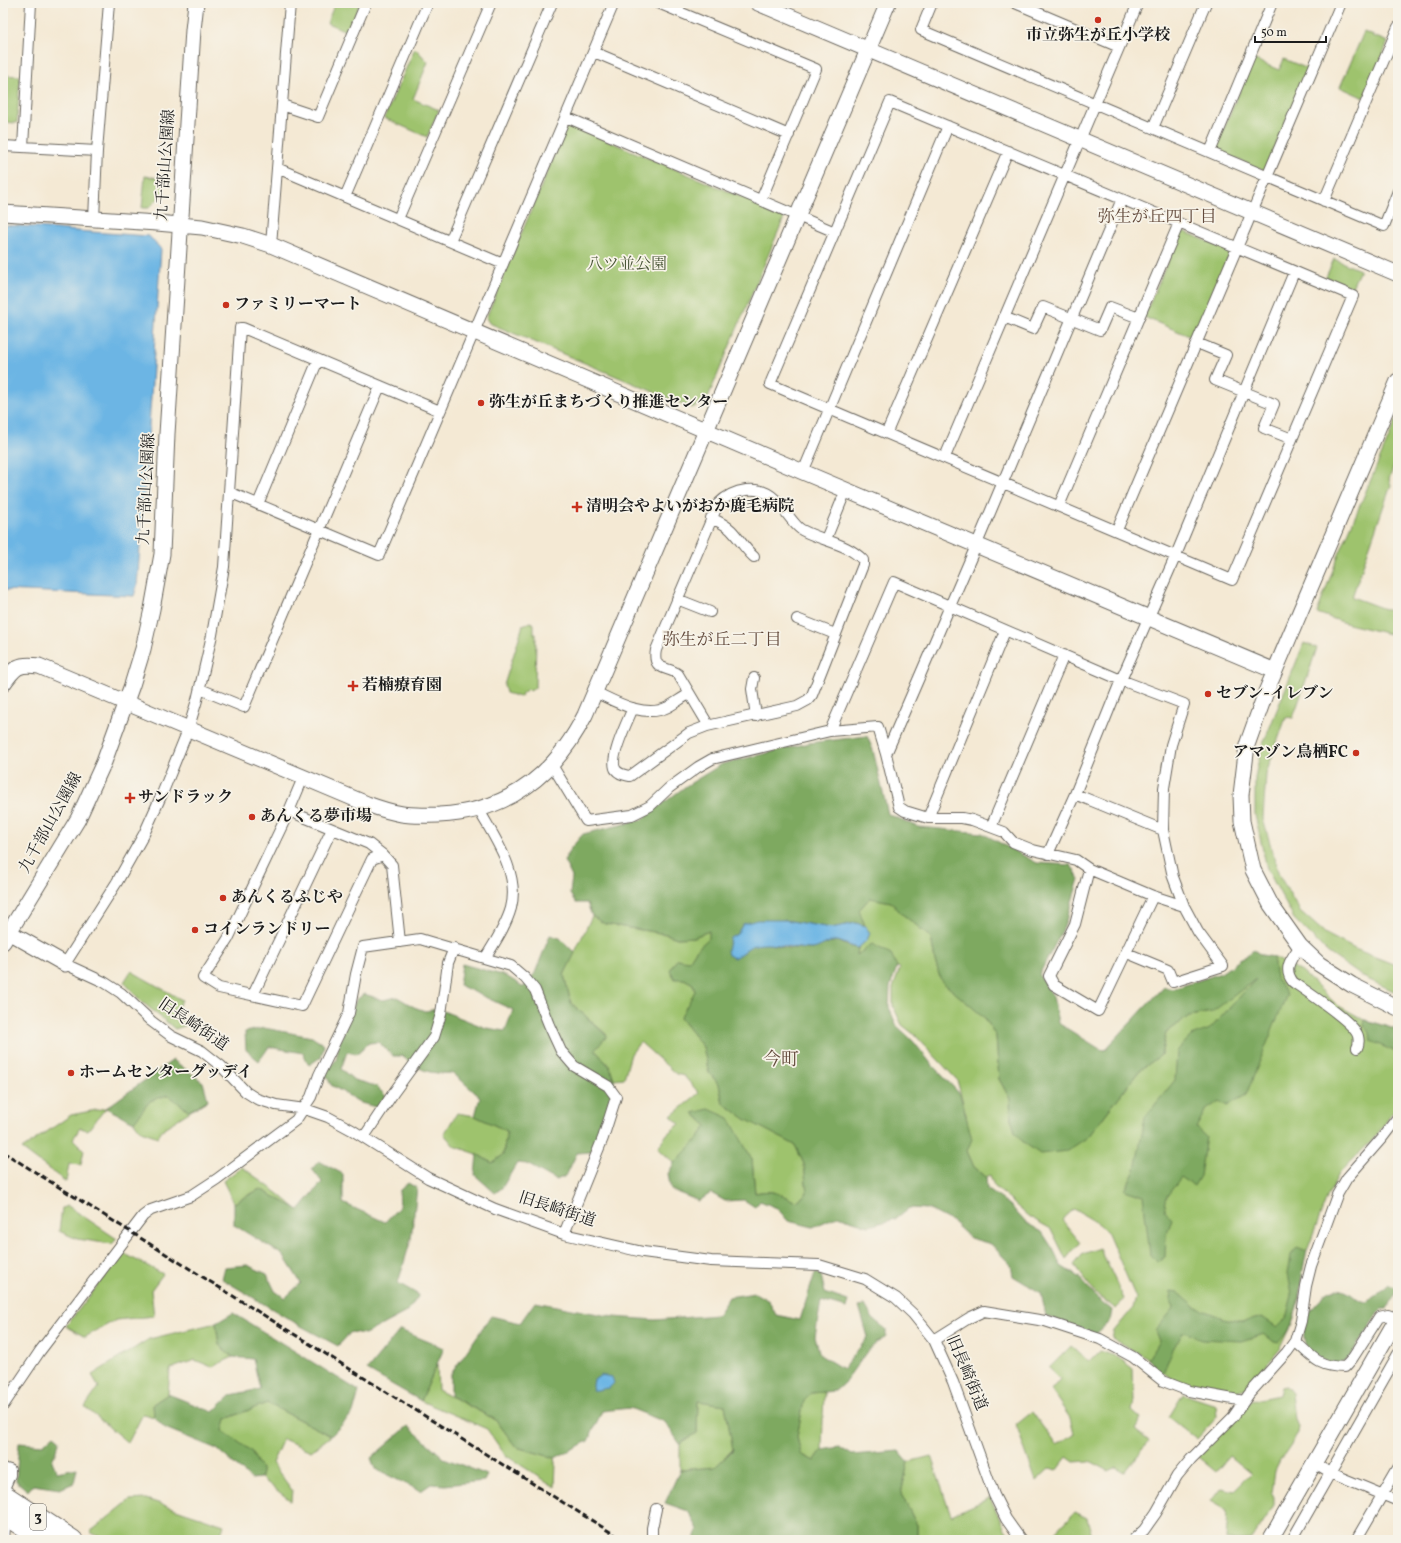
<svg xmlns="http://www.w3.org/2000/svg" width="1401" height="1543" font-family="Vollkorn,'Noto Serif JP',serif">
	<rect width="100%" height="100%" fill="#f7f3e8"/>
	<filter id="ink" filterUnits="userSpaceOnUse"><feTurbulence type="fractalNoise" baseFrequency=".025" numOctaves="2"/><feDisplacementMap in="SourceGraphic" scale="8" xChannelSelector="R" yChannelSelector="G"/><feConvolveMatrix kernelMatrix="1 2 1 2 8 2 1 2 1" color-interpolation-filters="sRGB"/></filter>
	<filter id="wash" filterUnits="userSpaceOnUse"><feTurbulence type="fractalNoise" baseFrequency=".012" numOctaves="4" result="noise"/><feDisplacementMap in="SourceGraphic" scale="16" xChannelSelector="R" yChannelSelector="G"/><feGaussianBlur stdDeviation="0.9" result="paint"/><feColorMatrix in="noise" values="0 0 0 0 0 0 0 0 0 0 0 0 0 0 0 0 0 1.4 0 .05"/><feComposite in="paint" operator="in"/></filter>
	<g filter="url(#wash)">
		<rect width="100%" height="100%" fill="#f4e9d4"/>
		<!-- green -->
		<path fill="#9ec36d" stroke="#5d7044" d="M335,3h25l-12,29 -21,-9z
			M1364,32l24,10 -24,56 -24,-11z
			M415,48l13,14 -15,37 26,11 -12,27 -43,-19z
			M1253,59l26,11 5,-11 24,10 -44,102 -49,-21z
			M3,75l17,1 -3,47 -14,-1z
			M570,125l212,89 2,4 -78,184 -14,6 -203,-85 -3,-5 80,-191z
			M145,176l20,3 -2,15 -14,14h-7z
			M1183,231l45,19 2,3 -36,85 -50,-21 36,-84z
			M1334,259l26,11 -9,19 -25,-12z
			M1398,416v40l-9,23 2,6 -39,112 46,17v22l-50,-12 -31,-11 20,-54z
			M530,622l4,2v10h2l-1,54 -5,3 -2,-2 -7,5 1,2 -2,1 -14,-4 -2,-8 19,-60z
			M1304,643l13,5 -24,70 -7,-1 -20,57 -3,45 16,56 21,36 26,23 29,15 43,17v27l-35,-16 -36,-25 -33,-33 -27,-50 -12,-54v-38l6,-28z
			M870,897l21,5 10,11 30,24 4,24 6,19 44,38 11,18 3,43 11,20 1,20 77,18 51,-66 22,-16 5,-22 23,-17 23,-4 49,-57 12,2 29,15 35,33 28,15 33,10v75l-22,31 -37,38 -11,21 -21,56 -5,17 -3,34 -9,27 -9,19 -35,41 -13,5 -43,-8 -20,-8 -22,-19 -36,-21 2,-7 19,-23 3,-10 -28,-65 -9,-9 -25,-15 -12,11 18,22 -14,17 -15,-30 -23,-13 -34,-30 -4,-11 -4,2 -12,-10 -7,-16 -1,-37 -9,-34 -42,-45 -13,-10 -9,-19v-18l7,-20 -3,-1 -6,-13 -34,1 1,-7 9,-8 3,-7 -5,-7 -6,-16z
			M592,916l13,8 61,10 11,4 17,-1 15,-6 1,7 -14,12 -7,12 -14,16 9,1 9,5 2,8 -15,26 23,29 6,26 10,11 4,19 23,16 49,26 9,19 3,29 -11,9c-16,-8 -23,-13 -41,-9l-3,-34 -59,-46 14,13 -13,17 -20,20 -16,-15 9,-14 13,-10 -9,-8 28,-23 -15,-17 -8,-2 -36,-32 -9,12 -7,24 -10,1 -4,-12 -15,-17 12,-15 -36,-32 -7,-28z
			M131,971l51,29 -9,15 17,9 -15,5 -34,-28 -17,-19z
			M164,1081l44,19 -44,28 -6,9 -17,-6 -7,-9 13,-32z
			M106,1108l-18,22 -8,-2 -7,11 11,11 -3,15 -12,-1 -3,18 -44,-33 49,-34z
			M457,1113l18,3 32,15 -4,24 -11,8 -15,-9 -23,-8 -10,-12z
			M242,1167l37,27 19,16 -38,-21 -26,14 -11,-22z
			M68,1206l49,33 -5,5 -35,-5 -18,-8 3,-23z
			M1100,1248l24,51 -8,10 -20,-15 -22,-29 9,-11z
			M123,1253l40,21 -12,16 3,26 -38,4 -31,17 -19,-11z
			M216,1323l3,22 14,12 -21,10 -17,-7 -25,9 -2,25 -15,10 1,13 -11,-3 -15,29 -43,-36 14,-20 -7,-12 57,-36z
			M1071,1346l18,16 11,-11 18,6 15,12 1,32 -2,10 9,8 -6,11 14,11 -24,31 -9,-5 -8,4 -19,-10 -15,1 -7,-5 -10,13 -7,-2 -14,13 -20,-56 16,-13 24,33 18,-11 -4,-16 -19,-28 9,-11 -11,-11z
			M437,1364l1,26 58,30 20,27 39,11 1,5 -1,24 -50,-32 -18,-26 -66,-28z
			M1286,1386l6,7 3,27 4,7 -1,7 -17,25 -6,12 -3,22 2,4v8l-23,35h-25l2,-29 -17,-10 10,-13 13,3 17,-17 -22,-18 -13,16 -18,-15 52,-56 29,-6 2,-8z
			M824,1392l-2,58 -8,11 -13,-7 -4,-17 7,-37 7,-7z
			M1183,1394l33,11 1,12 -20,22 -28,-22z
			M698,1400l27,5 8,44 -18,18 -35,3v-26l17,-11z
			M267,1403l64,33 -20,15 -28,-12 -11,24 20,27 -1,11 -30,-23 1,-7 -40,-40 4,-12z
			M931,1456l20,59 39,-17 15,31 9,11h-97v-15l-16,-31 7,-32z
			M146,1499l78,26 -5,15h-114l-15,-8 40,-32z
			M1075,1512l12,6 6,22h-37l-4,-4z"/>
		<!-- forest -->
		<path fill="#7ea960" stroke="#4d623e" d="M867,736l6,14 15,64 31,13 63,6 55,30 34,2 8,14 -15,48 -25,48 14,21 5,27 42,26 5,1 59,-63 9,2 48,-16 33,-23 7,5 12,2 3,21 11,16 -41,101 -19,11 -8,-5 -14,10 -9,17 10,9 -6,39 -6,10 -13,-9 -14,19 -3,15 8,9 -6,15 -1,22 -8,5 -7,-7 -7,-59 -18,-6 10,-20 10,-53 30,-37 2,-29 14,-15 19,-7 46,-50 -44,33 -23,4 -23,17 -5,22 -22,16 -51,66 -21,14 -27,3 -17,-12 -8,-10 -4,-13 -1,-20 -11,-20 -3,-43 -11,-18 -44,-37 -6,-20 -4,-24 -30,-24 -10,-11 -21,-4 -11,12 6,16 -9,-3 -25,5 -46,-8 -42,4 -6,10 5,20 8,-8 14,-3 25,5 24,1 14,-6 11,-2 10,5 10,2 -1,7 15,-11 19,10 6,13 -7,20 -1,20 7,18 17,16 20,25 27,28 12,45 -5,12 7,16 12,10 1,12 23,16 15,17 17,10 11,17 8,17 19,12 17,20 15,12 -2,11 -14,13 -50,-18 -5,-23 -28,-17 -2,-11 -20,-21 -21,-6 -17,-16 -25,-13 -19,-1 -14,11 -26,7 -31,-10 -25,11 -25,-6 -11,-13 -17,-7 -5,6 -11,-7 -19,1 -14,-8 -12,8 -28,-11 -3,-16 6,-11 20,-20 13,-17 -14,-13 16,-4 20,9 23,41 3,34c18,-4 25,1 41,9l11,-9 -3,-29 -9,-19 -50,-26 -22,-16 -4,-19 -10,-11 -6,-26 -23,-29 15,-27 -2,-7 -9,-5h-9l-5,-9 7,-11 12,2 7,-11 13,-12v-7l-15,6 -17,1 -11,-4 -61,-10 -13,-8 -5,-13h-11l-6,-9 2,-17 -8,-16 6,-12 13,-15 58,-14 45,-34 36,-22 87,-21z
			M550,935l10,3 15,15 -11,22 7,28 36,33 -12,14 15,17 4,12 -4,27 -10,30 -9,16 -14,1 -11,23 -10,4 -29,-16 -10,-1 -15,25 -7,5 -20,-18 2,-21 15,9 11,-8 4,-24 -32,-15 5,-19 -27,-24c-23,1 -32,-1 -50,-17h-10l-15,-14 -9,1 -13,11 -9,-2 -6,17 13,11 22,6 10,10 -7,12 -18,-5 -30,-18 -6,-12 11,-13 3,-16 17,-44 8,-6 19,6 14,-3 17,10 11,4 13,-2 48,19 19,3 8,-21 -54,-25 3,-21 44,12 18,11 11,-14z
			M1365,1020l33,10v23l-27,-12 -1,-9 -6,-6z
			M264,1028l48,9 12,8 -3,12 -12,8 -6,-12 -34,-6 -10,14 -13,-11 -1,-18z
			M173,1060l30,22 5,18 -19,11 -21,-16 -18,6 -16,21 -28,-14z
			M319,1161l24,13v29l42,19 15,-16 -1,-15 9,-8 9,5 -6,51 -13,44 21,12 -11,16 -43,23 -14,-2 -13,14 -39,-21 -77,-46 3,-12 22,-2 20,9 8,17 10,7 16,-15 -18,-28 -49,-30v-22l26,-14 39,21 23,-28 -10,-13z
			M1297,1247l10,4c-7,25 -6,52 -17,77 -2,5 -7,10 -11,15l-5,-1 -10,-8 -23,7 -38,-2 -20,-7 -10,17 -10,24 -15,-14 11,-18 -4,-10 19,-23 -4,-8 1,-9 7,1 17,15 28,11 21,4 18,-5 15,10 9,-9 6,-23 -4,-21 3,-19z
			M815,1273l6,2 4,18 23,8 -2,7 -25,-7 -6,36 5,18 23,14 25,-32 -9,-31 6,-1 8,14 13,10v7l-18,14 -24,33 -9,8 -24,2 -7,7 -7,37 4,17 13,7 8,-11 17,-3 13,8 47,-4 9,11 -7,32 16,31v15h-222l3,-11 -10,-18 -23,-8 15,-33 35,-3 18,-17 -8,-45 -27,-4 -1,32 -17,11 -15,-22 -35,-14 -28,3 -14,30 -33,17 -39,-11 -20,-27 -45,-24v-22l40,-58 29,7 15,-21 79,15 41,3 62,-5 12,-18 26,-4 14,8 7,14 24,5z
			M1389,1285l8,2 1,3 -10,19h-5l-5,4 -30,46 -8,4 -12,1c-24,-18 -25,-14 -24,-45 9,-11 24,-37 41,-28 10,4 10,10 22,11 7,-7 16,-10 22,-17z
			M233,1313l126,78 -6,22 -22,23 -64,-33 -41,16 -3,12 28,20 11,20 -1,7 -10,1 -34,-30 -52,-21 -11,-11 -1,-13 15,-10 45,18 18,-17 29,-6 -7,-30 -20,-2 -14,-12 -3,-22z
			M400,1330l44,18 -23,53 -54,-31z
			M408,1426l36,32 43,17 -3,6 -39,4 -14,-1 -10,7 -46,-22 -4,-11z
			M54,1435l6,5 -8,21 5,11 20,-4 -3,15 -14,6 -27,-4 -5,6 -12,-10 3,-38 24,2z"/>
		<!-- water -->
		<path fill="#6cb5e4" stroke="#446880" d="M3,225l34,2 40,4 72,5 12,13 -14,207 -10,130 -3,10 -131,-6z
			M757,920h28l46,8 25,-5 9,3 5,7 -3,7 -9,8c-6,-1 -18,-7 -21,-7 -9,-1 -17,8 -26,8 -19,0 -41,-9 -59,-3 -4,1 -12,9 -18,12l-6,-3 -1,-5 3,-12 7,-4 6,-10z
			M601,1375l11,2 2,6 -5,5c-6,0 -10,3 -17,2l2,-10z"/>
	</g>
	<g filter="url(#ink)">
		<g fill="none" stroke-linecap="round" stroke-linejoin="round">
			<defs>
				<path id="street" d="M658,3l158,66 -55,131
					M932,3l-11,27 463,196 14,-35
					M1015,3l104,44
					M594,52l195,83
					M890,102l463,194 -121,284 -462,-196z
					M282,105l36,12 48,-114
					M566,117l269,115
					M1153,128l53,-125
					M3,146l94,5
					M23,147l8,-144
					M1210,152l62,-149
					M277,168l226,96
					M345,197l83,-194
					M1324,201l74,-174
					M94,219l3,-68 12,-148
					M398,219l93,-216
					M450,241l102,-238
					M271,245l19,-242
					M1004,317l29,12 10,-22 57,23 10,-23 29,11
					M1197,343l29,12 -11,25 59,24 -10,24 28,11
					M440,411l-197,-83h-3l-16,239 -12,68 -15,65 -9,30 -26,64 -18,40 -27,48 -52,82 39,18 17,11 30,28 20,15 31,15 19,15 25,26 11,7 19,6 29,4 23,8 24,13 76,48 67,31 69,25 79,18 68,9 108,4 46,14 31,19 17,16 21,26 19,42 41,113 12,24 15,21
					M887,432l121,-281
					M945,457l193,-454
					M803,472l145,-346
					M229,492l150,63 235,-552
					M258,504l60,-144
					M1059,506l120,-283
					M711,518c7,3 14,6 20,12 8,8 13,18 23,27
					M1117,530l224,-527
					M826,539l20,-49
					M677,599l33,13
					M797,619l38,15
					M754,678l-2,11 4,27
					M200,689l44,18 136,-321
					M595,692c21,10 50,27 73,15 7,-4 14,-9 21,-13
					M633,708c-5,12 -25,52 -17,62 4,5 9,5 14,6l59,-43 18,-7 90,-20 11,-6 4,-5 51,-130v-5c-16,-17 -41,-19 -61,-30 -8,-4 -19,-23 -26,-30 -17,-17 -43,-11 -58,4l-62,146c-4,21 11,16 22,24l28,47 1,5
					M830,731l64,-149 227,98 63,24 -13,41 -7,43 -1,42 10,47 11,29 14,26 25,34 -50,16 -5,-12 -41,-17
					M886,754l90,-208 146,-347
					M552,765l34,56 46,-6 18,-9 19,-18 29,-21 14,-8 118,-28 48,-4 8,27 13,53 6,4 23,7h34l10,2 32,12 9,10 20,8 43,10 13,9 64,27 31,10
					M303,778l-14,33 80,33 14,11 9,10 8,77
					M1075,794l88,36
					M479,810c16,29 41,63 32,98 -5,18 -16,34 -25,49
					M289,811l-61,128 -25,39 16,10 83,18 70,-147 11,-4
					M928,818l77,-187
					M991,827l73,-172
					M1048,854l27,-60 46,-114 55,-125 118,-283
					M1089,869l-14,55 -26,52 5,9 44,26 55,-115
					M1300,946c-8,12 -18,22 -7,36 13,9 62,41 65,54 1,4 1,8 -1,12
					M253,995l79,-166
					M364,1137l30,-45 40,-55 7,-23 7,-51 6,-15
					M934,1340l35,-22 15,-7 61,10 55,18 33,18 30,24 26,10 55,10
					M1295,1341c18,17 24,26 50,26l7,-8 27,-42 9,-2 10,4
					M3,1406l37,-55 103,-135 8,-6 40,-14 26,-17 79,-59 15,-23 8,-22 30,-62 7,-39 7,-27 57,-8 91,27 14,12 10,12 14,35 12,26 13,15 34,20 8,11 -13,41 -39,96
					M1315,1464l15,9 68,28
					M3,1468l7,2v5l-7,16
					M3,1513l2,14 -1,13
					M652,1540v-12l4,-19
					M1133,1540l11,-10 12,-17 21,-37 14,-17 42,-42 16,-23 38,-42 8,-11 6,-20 5,-35 5,-20 26,-71 10,-17 35,-40 16,-21
					M1292,1540l106,-186
					M1356,1540l42,-72"/>
				<path id="secondary" d="M758,3l640,271
					M3,213l154,10 45,4 41,9 28,9 532,227 472,199
					M1398,381l-132,311 -19,53 -6,50 1,26 11,49 18,35 29,41 19,18 33,21 46,23
					M3,684c12,-17 15,-21 36,-18l328,138c11,4 23,8 35,10 12,2 24,1 37,1 68,-3 116,-40 146,-100l303,-712
					M3,929l62,35
					M3,942l75,-123 26,-57 28,-77 11,-36 9,-40 10,-55 5,-120 26,-404 3,-27
					M1270,1540l128,-223"/>
				<path id="highway" d="M3,1494l70,46
					M3,1514l40,26"/>
			</defs>
			<!-- street casing -->
			<use href="#street" stroke="#68645c" stroke-width="12"/>
			<!-- secondary casing -->
			<use href="#secondary" stroke="#68645c" stroke-width="17"/>
			<!-- highway casing -->
			<use href="#highway" stroke="#68645c" stroke-width="21"/>
			<!-- street -->
			<use href="#street" stroke="#fff" stroke-width="10"/>
			<!-- secondary -->
			<use href="#secondary" stroke="#fff" stroke-width="15"/>
			<!-- highway -->
			<use href="#highway" stroke="#fff" stroke-width="19"/>
			<!-- rail -->
			<path stroke="#1c1c1c" stroke-width="3" stroke-dasharray="6 3" stroke-linecap="butt" d="M3,1152l620,388"/>
		</g>
	</g>
	<!-- markers -->
	<g fill="#c8321e" stroke="#f7f3e8" stroke-width="1.5">
		<circle cx="1098" cy="20" r="4"/>
		<circle cx="226" cy="305" r="4"/>
		<circle cx="481" cy="403" r="4"/>
		<path d="M575 501h4v4h4v4h-4v4h-4v-4h-4v-4h4z"/>
		<path d="M351 680h4v4h4v4h-4v4h-4v-4h-4v-4h4z"/>
		<circle cx="1208" cy="694" r="4"/>
		<circle cx="1356" cy="753" r="4"/>
		<path d="M128 792h4v4h4v4h-4v4h-4v-4h-4v-4h4z"/>
		<circle cx="252" cy="817" r="4"/>
		<circle cx="223" cy="898" r="4"/>
		<circle cx="195" cy="930" r="4"/>
		<circle cx="71" cy="1073" r="4"/>
	</g>
	<g text-anchor="middle" dominant-baseline="central" stroke-width="3.5" stroke-linejoin="round" paint-order="stroke">
		<!-- shield labels -->
		<rect fill="#f7f3e8" stroke="#5e5c59" stroke-width="1" x="30" y="1504" width="16" height="26" rx="3"/>
		<g font-size="15" font-weight="bold" fill="#1c1c1c">
			<text x="38" y="1517">3</text>
		</g>
		<!-- poi labels -->
		<g font-size="16" font-weight="bold" fill="#1c1c1c" stroke="#f7f3e8" text-anchor="start">
			<text x="1098" y="36" text-anchor="middle">市立弥生が丘小学校</text>
			<text x="234" y="305">ファミリーマート</text>
			<text x="489" y="403">弥生が丘まちづくり推進センター</text>
			<text x="586" y="507">清明会やよいがおか鹿毛病院</text>
			<text x="362" y="686">若楠療育園</text>
			<text x="1216" y="694">セブン-イレブン</text>
			<text x="1348" y="753" text-anchor="end">アマゾン鳥栖FC</text>
			<text x="138" y="798">サンドラック</text>
			<text x="260" y="817">あんくる夢市場</text>
			<text x="231" y="898">あんくるふじや</text>
			<text x="203" y="930">コインランドリー</text>
			<text x="79" y="1073">ホームセンターグッデイ</text>
		</g>
		<!-- street labels -->
		<g font-size="16" fill="#1c1c1c" stroke="#f7f3e8">
			<text transform="translate(166 165) rotate(-86)">九千部山公園線</text>
			<text transform="translate(147 489) rotate(-87)">九千部山公園線</text>
			<text transform="translate(51 823) rotate(-61)">九千部山公園線</text>
			<text transform="translate(193 1025) rotate(34)">旧長崎街道</text>
			<text transform="translate(557 1210) rotate(18)">旧長崎街道</text>
			<text transform="translate(966 1373) rotate(67)">旧長崎街道</text>
		</g>
		<!-- park labels -->
		<g font-size="16" fill="#4a5638" stroke="#f7f3e8">
			<text x="627" y="265">八ツ並公園</text>
		</g>
		<!-- neighbourhood labels -->
		<g font-size="17" fill="#62493b" stroke="#f7f3e8">
			<text x="1157" y="217">弥生が丘四丁目</text>
			<text x="722" y="640">弥生が丘二丁目</text>
		</g>
		<!-- quarter labels -->
		<g font-size="18" fill="#62493b" stroke="#f7f3e8">
			<text x="781" y="1060">今町</text>
		</g>
	</g>
	<!-- margin -->
	<rect width="1401" height="1543" fill="none" stroke="#f7f3e8" stroke-width="16"/>
	<!-- scale -->
	<path d="M1255 36v6h71v-6" fill="none" stroke="#1c1c1c" stroke-width="2"/>
	<text x="1261" y="36" font-size="12" fill="#1c1c1c" stroke="#f7f3e8" stroke-width="3" paint-order="stroke">50 m</text>
</svg>
